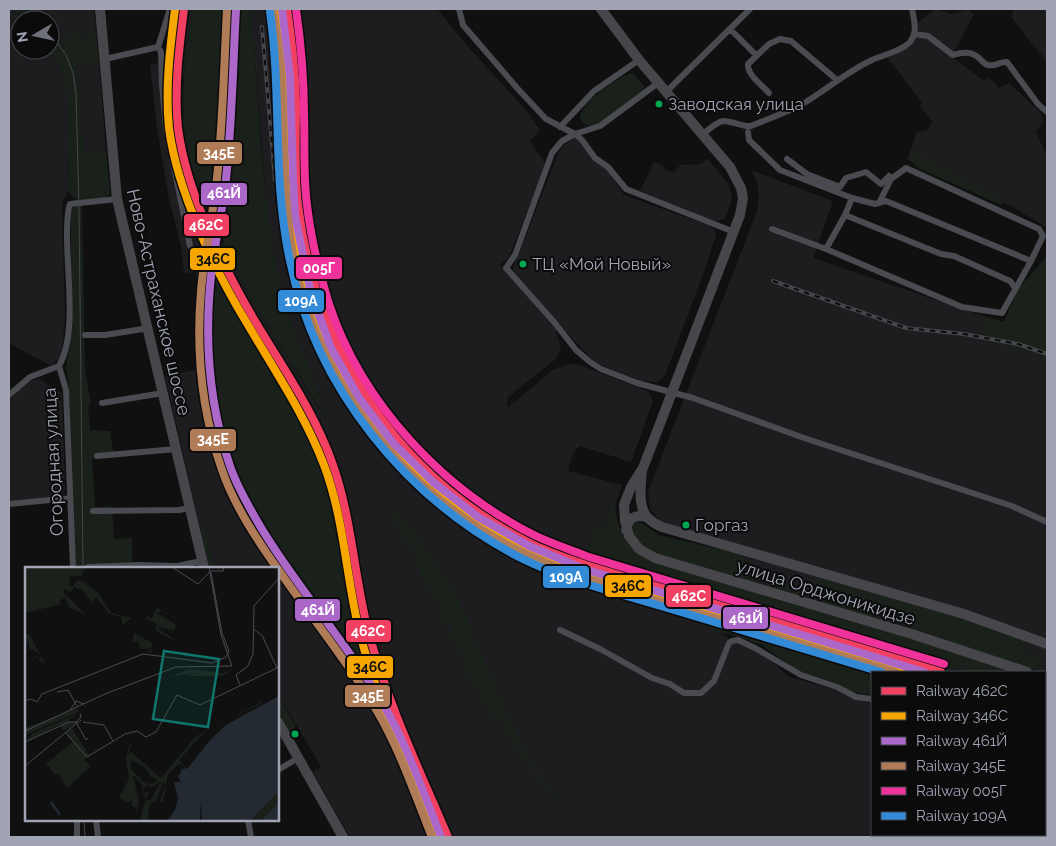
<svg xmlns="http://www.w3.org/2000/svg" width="1056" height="846" font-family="Raleway,sans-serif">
	<rect width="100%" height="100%" fill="#101011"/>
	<!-- built -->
	<path fill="#1d1d1f" d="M9,9h10l8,11h-7v30h29l8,11 10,32 2,98 -6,9 -1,7 3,107 -2,28 -3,15 -9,9 -42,-23z
		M37,9h57l2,25 -19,1v-5l-17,9 -10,-13v-6h-5z
		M173,9h20l-10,70v33l5,35 9,33 16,37 -5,2 5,11 -5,2 8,18 -4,74 1,43 11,64 10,35 34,66 45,68 61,81 19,33 2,-1 -16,-39 -15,-44 -24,-125 -11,-38 -10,-26 -22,-44 -56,-95 -22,-45 4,-2 -4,-10 4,-2 27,54 76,122 -1,-9 -34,-86 -11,-37 -7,-37 -6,-38 -16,-203h186l31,38 59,64 13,19 -10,11 16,23 -37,93 -9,8 55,62 6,20 -4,11 -49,39 -1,11 46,-38 16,-6 10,1 69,26 5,10 -22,61 -51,-16 -7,7 -5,18 54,14 -6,17 -4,-1 -6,25 -9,-3 -8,37 377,112h-59l-171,-50 -185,-58 -31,-15 -36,-22 -8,-6 10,21 49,30 154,46 79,40 21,19 41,11 24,11 18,4v132h16l-4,2h-534l-37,-65 8,-5 -43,-73v-126h-62l-15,-49 -3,-1 -33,-142 40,-8 -9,-96 -12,1 -3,-27 -12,-47 -12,-71 -7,-64 15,-1 2,-24z
		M231,9h7l-4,91 -6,79 -8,53 -5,-11 12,-121z
		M935,9l16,5 17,-4 6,4 -18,34 -7,7 35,26 5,-4 10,11 10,-5 31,29 4,9 -8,11 9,20h2v76l-32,-20 -108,-49 10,-27 9,-1 7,-9 -13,-16 2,-3 -17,-22v-2l-18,-21 14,-7 11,-8 5,-20z
		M1014,9h33v53l-36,-45z
		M99,62l7,89 -22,3 -4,-62 -4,-28z
		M574,138l3,1 30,30 17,26 86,31 5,5 1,4 -12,37 -39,103 -4,5 -5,2 -18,-1 -35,-15 -11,-7 -35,-36 -39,-43 -5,-9 1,-5 44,-112 6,-9z
		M708,159l20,24 3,9 1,7 -7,19 -3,2 -8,1 -74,-30 14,-29 7,3 6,6 8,1 5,-7 21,-1z
		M751,170l82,31 -20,57 173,59 -5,17 36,15 30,9v281l-267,-83 -117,-33 -7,-6 -6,-9 -2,-16 109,-281 2,-15 -2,-15z
		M39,379l23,14 3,97 -5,7 -51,6v-102l13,-15 10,-6z
		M743,554l78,23v26l-73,-21 22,-6 -15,-5z
		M1026,641l21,7v26l-10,-3 4,-13 -18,-7z"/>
	<!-- green -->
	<path fill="#1a211b" d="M19,9h18l8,11h-18z
		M193,9h38l-4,91 -12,121c-6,-15 -13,-25 -18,-41 -21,-59 -14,-111 -4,-171z
		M238,9h13c8,91 10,187 29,276 10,47 35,89 48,136l-78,-124 -27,-54 1,-1 -4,-10 8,-53z
		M50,26l10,13 17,-10 1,6 18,-1 3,28 -23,2 4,28 4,61 22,-2 4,43c-6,6 -28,10 -36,4 -1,-1 -4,-5 -5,-7l-2,-98 -10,-32 -8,-11z
		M633,73l11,13 -1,4 -44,34 -10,2c-32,-9 32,-52 44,-53z
		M914,152l89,47 -2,6 -85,-38 -8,-10z
		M82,206l3,165 6,32 -3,4 2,23 20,1 4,26 -22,2 3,48 17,-1 2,33 18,-1v29l-58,1 -5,-179 -3,-22 4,-25 1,-28v-102l2,-5z
		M216,250c32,75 84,139 112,215 19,52 23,109 36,163 7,29 19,58 31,85l-2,1 -19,-33 -61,-81 -45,-68 -34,-66 -10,-35 -11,-64 -1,-43z
		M1047,256v102l-64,-18 -2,-6 5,-17 18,5 14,-33z
		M612,501l4,1c-2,19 6,36 19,49l276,86 103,35h-48l-381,-114 12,-35 9,3z
		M392,507l9,7 28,38 29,46 33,78 30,66 17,29 22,32 -1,4 -53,-72v-9l-14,-9 -11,-16 1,-6 -4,-2 -16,-28 2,-4 -15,-25 3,-5 -2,-7 -6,1 -3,-5 -1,-13 -10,-13 -11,-21 -4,-23 -12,-8 -4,-14 -8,-14z
		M198,518h3l15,50h-7z
		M475,520c53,43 121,58 184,78 83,25 165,50 248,74h-35v23l-17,-2 -18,-9 -34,-11 -11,-6 -30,-22 -36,-12 -6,1 -31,-16 -154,-46 -49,-30 -15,-15z
		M638,521l23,15 82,18 12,17 16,5 -23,6 -92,-28 -17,-10 -6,-9 -2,-11z
		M821,577l145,42 60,22 -3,10 18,7 -4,13 -128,-44 -88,-24 -10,-14 1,-9z
		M777,581l20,6 9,11 -46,-12z
		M278,694l18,33 -7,5 -11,-21z"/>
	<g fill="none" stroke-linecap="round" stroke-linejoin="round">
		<!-- street -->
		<path stroke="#4a4b50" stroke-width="6" d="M170,9l-12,38 3,5 1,33 4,43 24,118
			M459,9l4,16 55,64 28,30 29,15 7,6 13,18 13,9 18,22 108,43
			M730,29l26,26
			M914,34l14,2 25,19c10,-3 18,-4 26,3 3,3 5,6 9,7 8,2 12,-4 19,-3l31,42 9,8
			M105,59l53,-12
			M658,83l-58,43 -25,8 -13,7 -10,12 -37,102 -9,13 48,54 22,28 14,12 11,7 36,14 56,15 114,41 205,67 35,16
			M666,92l84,-83
			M769,93c-7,-8 -22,-18 -21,-29l21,-20 11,-5 11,2 46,39
			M560,127l34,-36 45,-31
			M748,132l1,8 31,30 72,28 23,6 11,-3 145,60 -29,52 -40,-6 -136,-58 -54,-20
			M703,134c6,-4 13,-12 20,-13 10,0 19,6 28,5 17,-7 34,-13 50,-21 24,-14 45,-33 71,-45 13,-6 28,-8 38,-18 8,-10 4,-22 2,-33
			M787,159l20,15 33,13 6,-9 20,-6 15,12 8,-8
			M879,203l12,-24 15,-11 133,61 4,7 -12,25
			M845,215l7,-17
			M826,249l19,-34 96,39 13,2 56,25 5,7
			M85,335h20l44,-7
			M59,366c22,-39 2,-114 10,-159l1,-3 47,-5
			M59,366l7,24 7,178
			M9,395l21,-18 29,-11
			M102,403l61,-10
			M97,456l79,-7
			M9,504l61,-6
			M93,511l86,-1 11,-2
			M88,567l51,-2 38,1 25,-5
			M560,630l40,19 52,29 18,6 14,9h17l13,-12 15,-38 3,-2 6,-1 17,8 46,27 36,12 19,10 16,2
			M1045,753h2
			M278,770l20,-12
			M96,820l2,17
			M248,820l3,17
			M77,837v-17
			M889,837l3,-2"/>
		<!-- primary -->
		<path stroke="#47474b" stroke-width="10" d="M100,9l17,190 87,369
			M601,9l38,51 91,107 11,21 2,10 -3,17 -97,253 -12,19 -7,18 1,16 4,15 10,13 16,9 257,76 115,38
			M642,470c-1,14 -5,37 6,48 4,4 9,7 14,9l302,87 83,30
			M626,530c2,-12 9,-16 20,-13
			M1045,679l2,1
			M278,722l65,115"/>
		<!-- tram -->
		<path stroke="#45464a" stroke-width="1" d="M32,9l9,11
			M50,33l16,22 7,18 3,20 3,115 4,360
			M84,820l1,17"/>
		<defs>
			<path id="rail" d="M262,27l13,153
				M773,281l133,47 58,6 54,10 29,10"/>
		</defs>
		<!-- rail casing -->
		<use href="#rail" stroke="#45464a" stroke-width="4"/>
		<!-- rail -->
		<use href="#rail" stroke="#0b0b0c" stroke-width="2" stroke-dasharray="5.5" stroke-linecap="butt"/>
		<defs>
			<path id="rail-1" d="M184,9c-5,40 -10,80 -6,119 8,63 45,139 77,193 28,47 60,92 78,144 19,54 21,111 35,165 19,72 51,139 80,207
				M287,9c5,31 8,62 9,94 0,34 -2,68 2,102 18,146 99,271 232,338 18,9 37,15 56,22l355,107"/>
			<path id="rail-2" d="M175,9c-5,39 -10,79 -6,119 8,63 46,143 79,197 27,46 57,90 76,140 20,53 22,111 35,165 18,72 51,139 80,207
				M278,10c5,31 8,63 9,94 1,34 -2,68 2,102 19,149 102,278 238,345 18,9 38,16 56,22l329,99"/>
			<path id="rail-3" d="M236,9c-3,56 -4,113 -10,170 -3,29 -10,58 -14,88 -8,66 -4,135 18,199 7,21 19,41 30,60 34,57 79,108 115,165 29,45 46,96 66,146
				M282,9l8,68 3,102 2,37 16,78 20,54 28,50 34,45 40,39 45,35 51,29 55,23 340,103"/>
			<path id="rail-4" d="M227,9c-3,56 -4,113 -10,169 -4,38 -13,75 -16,113 -5,59 1,122 21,179 12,35 34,68 55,98
				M273,10c4,26 8,51 9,77 3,71 0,141 21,210 35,112 117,207 223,257 54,25 110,40 166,57 68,20 135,41 203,61
				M278,569c32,47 70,92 99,142 23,39 38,84 55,126"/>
			<path id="rail-5" d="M296,9c5,35 8,70 8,105 1,30 -1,61 3,91 4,34 12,67 22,99 33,100 114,186 207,232 17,8 35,14 53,21l355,107"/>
			<path id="rail-6" d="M270,12c12,83 2,166 20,249 26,127 116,238 231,297 44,22 93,34 140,48 73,22 147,44 220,66"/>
		</defs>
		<!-- rail-1 casing -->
		<use href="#rail-1" stroke="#0b0b0c" stroke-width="11"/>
		<!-- rail-2 casing -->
		<use href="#rail-2" stroke="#0b0b0c" stroke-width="11"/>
		<!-- rail-3 casing -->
		<use href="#rail-3" stroke="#0b0b0c" stroke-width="11"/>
		<!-- rail-4 casing -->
		<use href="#rail-4" stroke="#0b0b0c" stroke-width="11"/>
		<!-- rail-5 casing -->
		<use href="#rail-5" stroke="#0b0b0c" stroke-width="11"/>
		<!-- rail-6 casing -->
		<use href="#rail-6" stroke="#0b0b0c" stroke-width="11"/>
		<!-- rail-1 -->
		<use href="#rail-1" stroke="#f24062" stroke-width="8"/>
		<!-- rail-2 -->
		<use href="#rail-2" stroke="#f7a600" stroke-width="8"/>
		<!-- rail-3 -->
		<use href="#rail-3" stroke="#ac68c9" stroke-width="8"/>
		<!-- rail-4 -->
		<use href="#rail-4" stroke="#b07c57" stroke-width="8"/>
		<!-- rail-5 -->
		<use href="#rail-5" stroke="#ef339a" stroke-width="8"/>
		<!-- rail-6 -->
		<use href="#rail-6" stroke="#338bd7" stroke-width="8"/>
	</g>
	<!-- markers -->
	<g fill="#00a651" stroke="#0b0b0c" stroke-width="2">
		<circle cx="659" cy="104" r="4.5"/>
		<circle cx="523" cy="264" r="4.5"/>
		<circle cx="686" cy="525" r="4.5"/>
		<circle cx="295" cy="734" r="4.5"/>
	</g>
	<g text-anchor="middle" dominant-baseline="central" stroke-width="4" stroke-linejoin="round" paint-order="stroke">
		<!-- bus labels -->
		<g font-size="17" fill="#a0a4b3" stroke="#0b0b0c" text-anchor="start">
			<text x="668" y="104">Заводская улица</text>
			<text x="532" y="264">ТЦ «Мой Новый»</text>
			<text x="695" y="525">Горгаз</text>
		</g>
		<!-- street labels -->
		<g font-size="18" fill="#a0a4b3" stroke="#0b0b0c">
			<text transform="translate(159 302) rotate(77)">Ново-Астраханское шоссе</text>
			<text transform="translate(53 462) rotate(-93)">Огородная улица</text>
			<text transform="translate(826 592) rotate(17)">улица Орджоникидзе</text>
		</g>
	</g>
	<!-- overview -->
	<g transform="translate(25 567)">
		<rect width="254" height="254" fill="#101011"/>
		<path d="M0,0h61l-5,9h-11l-1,8 3,3 6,-7 6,2 14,11 13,20 20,5 -9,8v-9l-13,-3 -13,-17 -5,5 -10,-14 -4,1 -2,-3 -4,6 -7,-3v4l22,22 -17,-8 -4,-10 -5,4 1,3 -36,9zM132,41l25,14 -21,-11 -4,2 19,12 -2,6 -14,-4 -2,2 16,10 -1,4 1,-3 -15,-7 -4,-4 2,-4 -11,-7 2,-2 3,3zM109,66l18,10 -1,10 -3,-1 3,-4 -10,1 -3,-8 -5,1zM0,67h4l16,29 -5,-2 -3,-5 -2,3v-4l7,5 -3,-7 -9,-4zM164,102l34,4 10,-3 -11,6h-34l6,-3 -25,4zM238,134v1l-3,2 -52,26 -9,8 -20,22 8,9 -8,-6 -11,11 -5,29 -3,-2 6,-17 -3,-2 -7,19 -6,3 -3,17h-7l5,-21 -4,-15 4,9v11l1,-6 -1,-8 4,1 -3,7 4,2 12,-20 -11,6 -4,-2 -3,4 -4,-7 -7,-7 6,27 -3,13v-7l-5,-3 2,-6 -5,4 -9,-6 10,-18 -3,-20 3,-13 3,-4 -5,15 3,-6 31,27 34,-41zM105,192l16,9 4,8 8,5 -8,3 -7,-2 -12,-13zM52,141l2,4 -54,23v-7zM52,147l-9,7 9,2 -13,8 -5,-6 -32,16 6,-8zM47,161l17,27 -5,5 7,6 -24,22 -8,-14 -3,1 -10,-11 27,-22 -8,-10zM254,224v11l-8,9 -11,10h-10z" fill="#1a211b" fill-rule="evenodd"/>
		<path d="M254,129v95l-29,30h-48l-1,-22 -1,22h-33l8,-11 3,-12 -4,-16h7l-3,-5 4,-8 6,-1 22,-28 16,-15zM254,235v19h-19l11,-10z" fill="#232a32"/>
		<path fill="none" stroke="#232a32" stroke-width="2.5" d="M26,235l9,13"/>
		<path fill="none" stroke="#4a4b52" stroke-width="1" d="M147,0l26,17 13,-13h12l1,-4M228,62l9,6 15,33M215,118l-4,-10 12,-9 5,-12 1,-48 25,-28M32,125l11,-2 9,16M0,134l6,-2 6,3 5,-8 101,-40 69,9 14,-6 3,-6 -7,-18 -11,-60M45,143l6,-9 8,3M51,155l10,18 2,-2M58,155l21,3 9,16M0,164l80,-37 71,-27 56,-1 -11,-31 -12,-68M40,165l22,25 38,-23 12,-3 9,6 10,-5 21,-37 23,10 79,-38M0,175l44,-20h7l5,-5 -1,-4M0,199l56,-46"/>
		<path fill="#0f766e" fill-opacity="0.15" stroke="#0f766e" stroke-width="2.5" d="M139,84l55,8 -11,68 -55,-8z"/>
		<rect width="254" height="254" fill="none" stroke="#a0a4b3" stroke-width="2.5"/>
	</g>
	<g stroke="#0b0b0c" stroke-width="2">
		<rect x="196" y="141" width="47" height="24" rx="5" fill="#b07c57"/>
		<rect x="200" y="182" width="48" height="24" rx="5" fill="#ac68c9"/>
		<rect x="183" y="213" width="47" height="24" rx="5" fill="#f24062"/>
		<rect x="189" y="247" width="47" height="24" rx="5" fill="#f7a600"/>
		<rect x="295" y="256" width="48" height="24" rx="5" fill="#ef339a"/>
		<rect x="277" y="289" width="48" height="24" rx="5" fill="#338bd7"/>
		<rect x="189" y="428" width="48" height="24" rx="5" fill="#b07c57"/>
		<rect x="542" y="565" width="48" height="24" rx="5" fill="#338bd7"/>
		<rect x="604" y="574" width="48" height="24" rx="5" fill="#f7a600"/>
		<rect x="665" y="584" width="47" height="24" rx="5" fill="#f24062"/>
		<rect x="294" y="598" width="47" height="24" rx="5" fill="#ac68c9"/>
		<rect x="722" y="606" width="47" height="24" rx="5" fill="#ac68c9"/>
		<rect x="345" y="619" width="47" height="24" rx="5" fill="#f24062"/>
		<rect x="346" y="655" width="48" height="24" rx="5" fill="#f7a600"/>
		<rect x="344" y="684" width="47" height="24" rx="5" fill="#b07c57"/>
	</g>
	<g font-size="14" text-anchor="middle" font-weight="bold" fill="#fff">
		<text x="219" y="158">345Е</text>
		<text x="224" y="198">461Й</text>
		<text x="206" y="230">462С</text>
		<text x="319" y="273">005Г</text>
		<text x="301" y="306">109А</text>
		<text x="213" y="444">345Е</text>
		<text x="566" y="582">109А</text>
		<text x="689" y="601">462С</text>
		<text x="318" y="615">461Й</text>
		<text x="746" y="623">461Й</text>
		<text x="368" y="636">462С</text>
		<text x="368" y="701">345Е</text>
	</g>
	<g font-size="14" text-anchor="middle" font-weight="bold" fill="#111">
		<text x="213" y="264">346С</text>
		<text x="628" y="591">346С</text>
		<text x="370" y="672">346С</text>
	</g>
	<!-- border -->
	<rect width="1056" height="846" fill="none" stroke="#a0a4b3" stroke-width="20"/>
	<!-- legend -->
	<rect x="871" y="671" width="175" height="165" fill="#0b0b0c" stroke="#47484f"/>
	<rect x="881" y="687" width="25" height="8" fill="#f24062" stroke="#47484f"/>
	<text x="916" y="696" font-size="15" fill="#a0a4b3">Railway 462С</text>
	<rect x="881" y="712" width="25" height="8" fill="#f7a600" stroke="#47484f"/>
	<text x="916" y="721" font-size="15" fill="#a0a4b3">Railway 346С</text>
	<rect x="881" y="737" width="25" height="8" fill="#ac68c9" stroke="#47484f"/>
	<text x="916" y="746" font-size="15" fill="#a0a4b3">Railway 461Й</text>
	<rect x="881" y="762" width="25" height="8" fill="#b07c57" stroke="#47484f"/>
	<text x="916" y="771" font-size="15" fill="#a0a4b3">Railway 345Е</text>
	<rect x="881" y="787" width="25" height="8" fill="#ef339a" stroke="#47484f"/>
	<text x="916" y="796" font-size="15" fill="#a0a4b3">Railway 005Г</text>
	<rect x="881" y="812" width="25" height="8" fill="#338bd7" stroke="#47484f"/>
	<text x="916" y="821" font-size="15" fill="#a0a4b3">Railway 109А</text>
	<!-- north arrow -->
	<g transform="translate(35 35) rotate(261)"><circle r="24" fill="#0b0b0c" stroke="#47484f"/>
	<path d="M0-4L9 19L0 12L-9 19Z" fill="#6e707a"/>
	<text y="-8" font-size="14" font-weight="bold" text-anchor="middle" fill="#a0a4b3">N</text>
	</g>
</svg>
